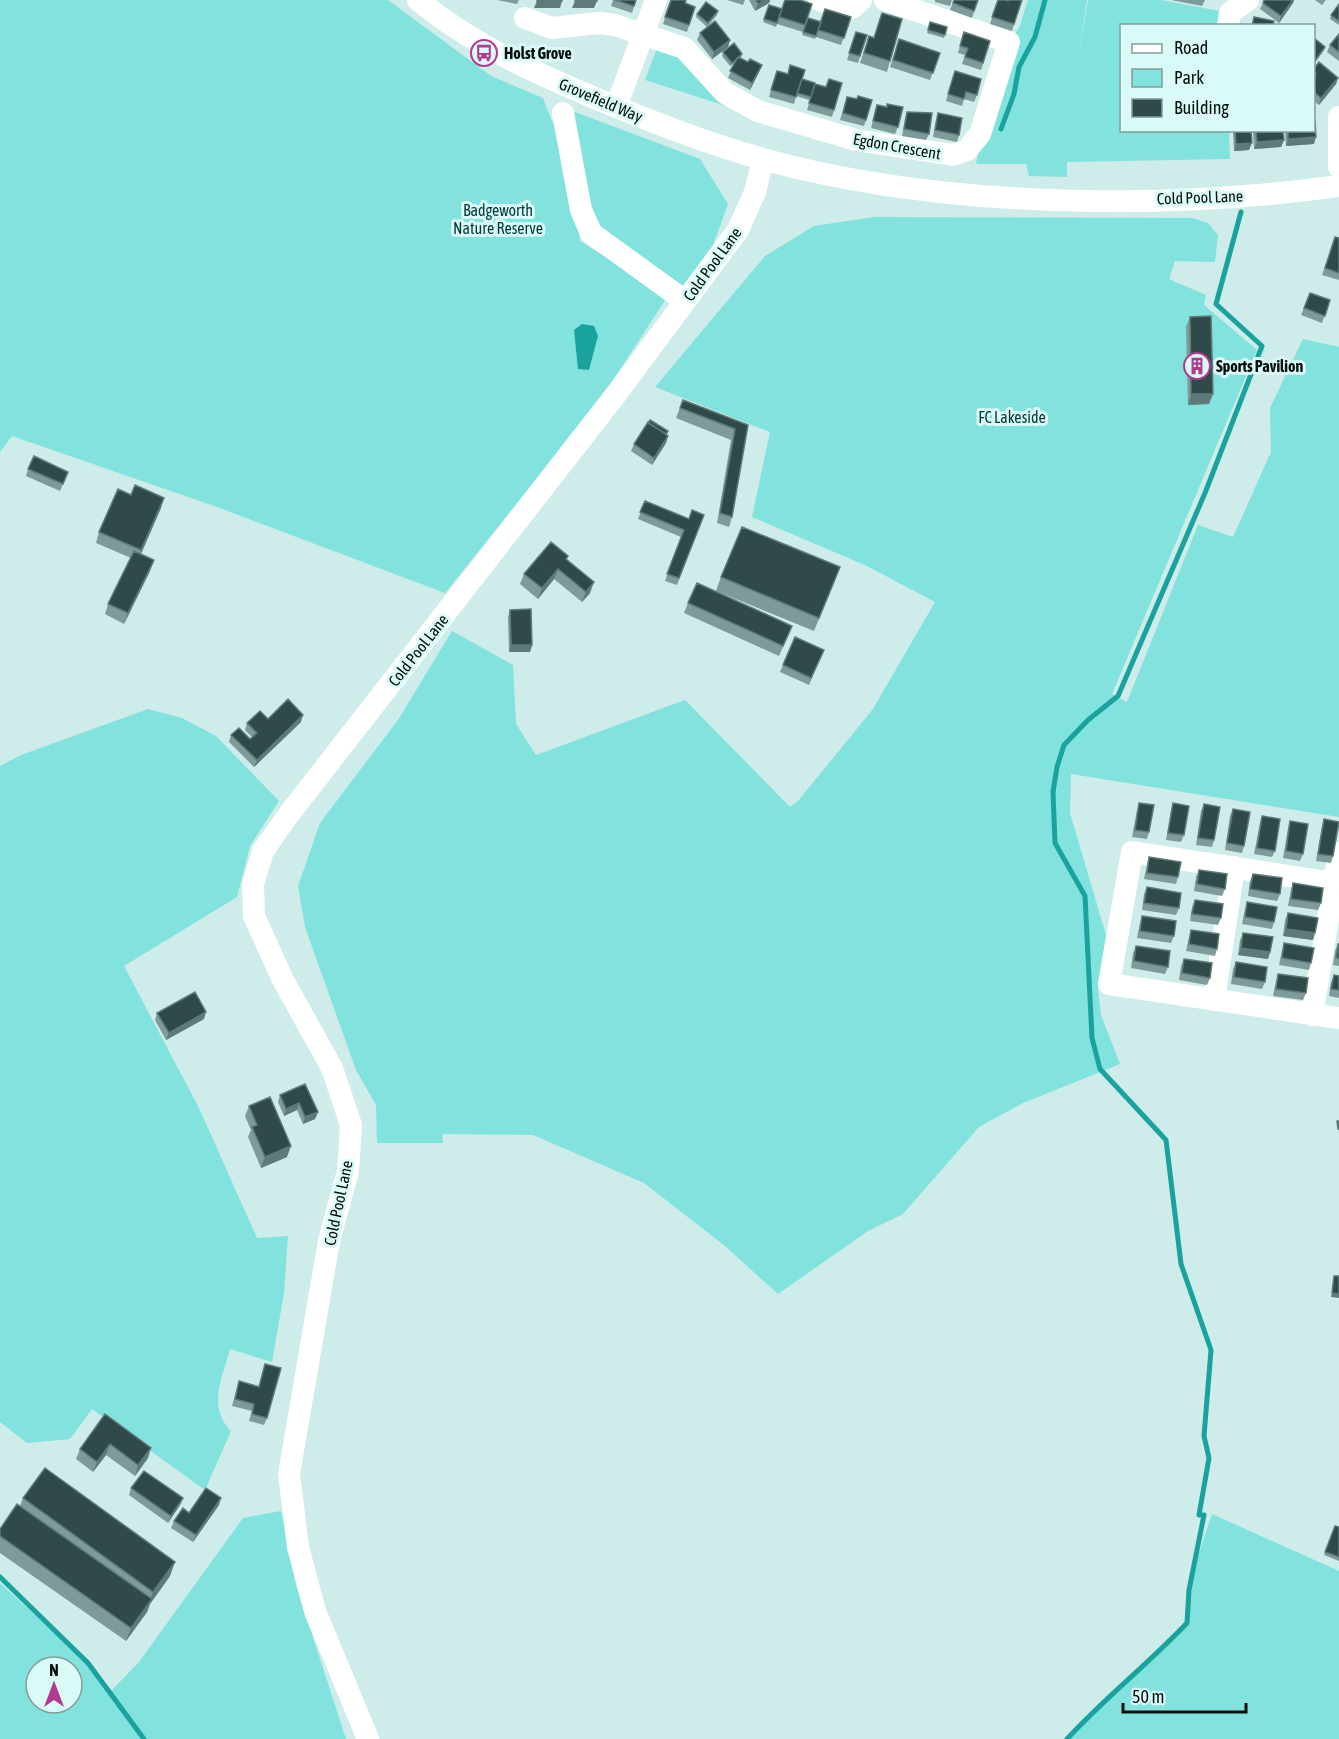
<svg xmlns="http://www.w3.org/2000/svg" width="1339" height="1739" font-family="'Asap Condensed',sans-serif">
	<rect width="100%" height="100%" fill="#cdecea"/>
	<!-- green -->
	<path fill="#82e2de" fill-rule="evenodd" d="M0,0h388l103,76 52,22c5,15 12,28 17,43 11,31 15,67 20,100l88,55 -68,104 -155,193 -228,-86 -205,-71 -12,16z
		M1028,0h59l-8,55 9,-55h73l69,13 -2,12 -106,1v104l107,1 1,28 -163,3v15l-38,-1 -3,-12h-50l6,-36 27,-86 10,-14z
		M657,48h15l54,58 -81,-26z
		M575,112l125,47 28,45 -17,47 -29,43 -73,-52 -17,-33 -21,-83z
		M874,217l318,1 16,5 10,12 -3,27 -40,-1 -6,18 37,16 -2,10 53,45 -145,344 15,8 71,-177 35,12 38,-85 -1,-44 33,-69 36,8v470l-268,-43 -1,39 36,122 -8,54 3,26 19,49 -97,39 -44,24 -76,87 -35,17 -90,63 -53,-48 -81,-63 -111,-48 -91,-1 1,9h-66l-1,-38 -20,-35 -51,-143 -7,-41 22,-63 78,-103 54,-89 61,34 3,59 20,31 149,-55 105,107 8,-6 75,-92 62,-107 -68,-36 -115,-49 18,-85 -115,-45 110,-131 49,-30z
		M148,709l34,9 34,18 63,65 -29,45 -13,51 -113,69 75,142 58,130 31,-2 -4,57 -12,69 -42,-13c-8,30 -23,57 1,82l-26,59 -113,-81 -22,30 -43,4 -27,-21v-656l21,-11z
		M281,1511l15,74 50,154h-346v-156l88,80 22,29 29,-30 104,-144zM36,1667h36v36h-36z
		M1212,1514l127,57v168h-272l32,-36 88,-80 6,-52z"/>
	<!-- water -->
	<path fill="#1aa29e" d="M582,324l12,2 4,10 -9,34 -11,-1 -4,-39z"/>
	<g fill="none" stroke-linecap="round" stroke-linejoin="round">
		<!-- stream -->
		<path stroke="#1aa29e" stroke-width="5" d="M1001,129l13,-35 5,-27 16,-30 10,-37
			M0,1577l88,86 56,76
			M1067,1739c38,-41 81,-75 120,-116l2,-33 15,-75h-5l10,-57 -5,-22 7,-86 -30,-86 -15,-124 -66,-71 -8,-31 -7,-142 -30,-53 -2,-51 4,-25 7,-22 24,-25 30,-24 87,-203 57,-147 -46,-42 25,-92"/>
		<!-- minor -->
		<path stroke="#fff" stroke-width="22" d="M418,0c52,43 115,72 177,98 55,23 110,45 168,61 174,48 397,52 576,27
			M819,0l21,8h12l9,-8
			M525,18l27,10 47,-5 16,2 69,23 41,45 33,18 98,29 97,15 14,-5 13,-16 29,-92 -124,-42
			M1228,26l2,-13 18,-13
			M616,107l40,-107
			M563,113l18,97 10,23 94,68
			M1339,117v50
			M1334,883l-202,-31 -23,132 230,34
			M1214,1000l20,-133
			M1312,1015l27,-162
			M368,1739l-53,-128 -17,-64 -9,-73 40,-233 19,-70 3,-46 -19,-57 -49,-88 -29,-64 -1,-32 10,-33 26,-37 328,-421 121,-163 17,-38 8,-33"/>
	</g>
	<!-- wall -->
	<path fill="#7e9b9a" d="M497,0h22l-2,4z
		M613,0h23l-4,13 -21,-7z
		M671,0l24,7 -8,25 -24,-8z
		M727,0h18l-2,5z
		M749,0h21l-1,3 -14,8z
		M935,0h17l-2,6 -15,-4z
		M954,0h24l-6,18 -22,-8z
		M998,0l10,1 14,-1 -10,31 -22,-7z
		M1171,0h34l-3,6z
		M1294,0l-1,3 -14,20 -19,-14 3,-6z
		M1315,0h11l-4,5z
		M1339,4v21l-9,-6 1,-4z
		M769,5l52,17 30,-5 -10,28 -25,-8 -1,2 -13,-4 2,-6 -1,3 -26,-8 -1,3 -13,-5z
		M718,11l-1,4 -10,12 -11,-10 1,-3z
		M930,22l17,5 -3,11 -17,-5z
		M856,32l11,3 -9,28 -11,-3z
		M964,32l26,9 -9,29 -19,-6 3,-9 -7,-2z
		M700,33l30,7 -2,7 -16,12 -15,-19z
		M1339,34v27l-12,-9 3,-7z
		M869,36l5,1 16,24 -3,11 -27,-9z
		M899,39l41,14 -10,27 -40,-13z
		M723,52l19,2 -2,4 8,4 14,3 -3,7 -9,18 -22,-12 7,-16 -5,4 -8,-10z
		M1314,68l24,10 -2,6 -17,21 -5,-4z
		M777,71l25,8 11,11 13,-3 3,-8 5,31 -2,7 -25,-7 5,-17 -3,7 -13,-4 -2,8 -25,-7z
		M955,71l22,24 -3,7 -10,-3 -2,7 -16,-5z
		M847,97l9,2 10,21 -2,6 -24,-6z
		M877,105l21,22 -3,7 -24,-6z
		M907,112l22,22 -3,6 -24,-4 3,-17z
		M938,113l21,22 -2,7 -24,-5 3,-17z
		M1233,130h18l-2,20 -15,1 -1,-18z
		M1253,130h30l1,10 -3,7 -27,2z
		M1285,130h29v14l-28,2z
		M1335,237l4,1v42l-17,-5z
		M1310,293l20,7 -8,23 -21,-8z
		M1190,317l19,87 -21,1 -2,-78z
		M683,400l65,25 -16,92 -3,10 -12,-4 14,-83 -55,-22z
		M668,431l-2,12 -14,22 -21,-14 3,-7z
		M28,469l40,3 -8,19 -34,-15z
		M645,501l44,18 15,-4 -27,70 -12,-4 16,-44 -43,-18z
		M161,508l-21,46 10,17 -26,53 -19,-10 3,-10 23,-46 -35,-15 3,-11z
		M567,560l23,33 -8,9 -28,-23 -16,20 -18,-15 4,-10z
		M721,577l114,4 -21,50 -98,-40z
		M688,603l104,23 -13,30 -95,-43z
		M510,610l22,35 -2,7h-21l-1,-35z
		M824,650l-15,35 -29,-13 3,-7z
		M268,719l33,3 -47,45 -25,-25 2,-7 19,4 2,-2 -7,-7 2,-7z
		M1139,803l10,29 -2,7 -15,-2 5,-27z
		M1173,803l11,32 -3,7 -15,-2 5,-30z
		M1204,804l10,36 -2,7 -16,-2 5,-34z
		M1233,809l11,37 -2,7 -17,-3 5,-34z
		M1262,816l13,35 -3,6 -18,-3 6,-31z
		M1324,819l9,37 -2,7 -15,-2 6,-35z
		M1290,821l13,33 -3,7 -17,-3 5,-30z
		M1149,857l29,20 -2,7 -32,-5 3,-15z
		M1199,870l26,19 -3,7 -28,-5 2,-14z
		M1253,874l27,20 -3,7 -29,-5 2,-15z
		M1293,883l28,20 -3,7 -30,-4 3,-16z
		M1147,887l32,21 -3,7 -34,-5 2,-16z
		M1195,900l26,18 -3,7 -28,-4 2,-14z
		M1247,902l27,20 -2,7 -30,-5 3,-15z
		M1288,913l25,27 -30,-4 2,-16z
		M1142,916l32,20 -3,7 -34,-5 3,-15z
		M1191,930l26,19 -2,7 -29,-5 3,-14z
		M1243,933l27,19 -2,7 -30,-4 2,-15z
		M1284,943l27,20 -2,7 -30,-5 3,-15z
		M1338,944h1v22l-6,-1 2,-14z
		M1136,946l32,21 -3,7 -34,-6 2,-15z
		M1184,959l26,19 -3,7 -28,-5 2,-14z
		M1236,962l29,20 -3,7 -31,-5 2,-15z
		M1278,974l28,19 -3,7 -30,-4 3,-15z
		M1334,975l5,1v22l-10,-2 2,-14z
		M157,1013l47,6 -38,21 -11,-20z
		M280,1095l38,17 -3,7 -12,5 -6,-14 -13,6 -6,-14z
		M249,1106l38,51 -26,11 -13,-31 3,-7 -6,-14z
		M265,1364l2,54 -3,7 -15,-4 3,-10 -20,-5 7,-25 20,5z
		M105,1414l43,44 -13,18 -29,-21 -13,17 -17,-13 4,-10z
		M131,1488l52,10 -3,7 -12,18 -39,-28z
		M23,1498l147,78 -20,28 -3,8 -21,29 -126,-88v-24l20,-23z
		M219,1505l-26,37 -22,-14 3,-7z
		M1335,1526l4,1v34l-15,-6z"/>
	<!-- shaded-wall -->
	<path fill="#5e7b79" d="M765,0h5l-1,3 -14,8 3,-7z
		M1293,0h1l-1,3 -14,20 2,-7z
		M537,1h25l-2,7h-26z
		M575,1h22l-3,7h-22z
		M730,40l-2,7 -16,12 2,-7z
		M1325,47l-1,3 -10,14v-2z
		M742,54l-1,3 -11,9 2,-3z
		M762,65l-3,7 -9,18 2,-7z
		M1338,78l-2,6 -17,21 2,-7z
		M1316,137l-2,7 -28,2 2,-7z
		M1284,140l-3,7 -27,2 3,-7z
		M1252,143l-3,7 -15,1 2,-7z
		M1191,394h22l-4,10 -21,1z
		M668,436l-2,7 -14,22 2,-7z
		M164,498l-3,10 -23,53 3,-11z
		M154,560l-4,11 -26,53 4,-11z
		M558,569l-4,10 -16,20 4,-11z
		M594,582l-4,11 -8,9 4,-10z
		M511,645h21l-2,7h-21z
		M303,715l-2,7 -47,45 3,-7z
		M1286,929l29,4 -2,7 -30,-4z
		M1241,948l29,4 -2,7 -30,-4z
		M206,1012l-2,7 -38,21 3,-7z
		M299,1103l-2,7 -13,6 2,-7z
		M318,1112l-3,7 -12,5 2,-7z
		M291,1146l-4,11 -26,11 4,-11z
		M1332,1293l7,1v4l-8,-1z
		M110,1444l-4,11 -13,17 4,-10z
		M151,1448l-3,10 -13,18 3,-11z
		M183,1498l-3,7 -12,18 3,-7z
		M221,1498l-2,7 -26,37 3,-7z
		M175,1562l-5,14 -20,28 -3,8 -21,29 5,-13 19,-28 3,-8z"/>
	<!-- building -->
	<path fill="#2f4a49" stroke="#5e7b79" stroke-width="1.5" d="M537,0h25v1h-25z
		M575,0h22v1h-22z
		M615,0h21l-2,6z
		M671,0h15l-1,3 10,4 -6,18 -24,-8z
		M756,0h9l-7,4z
		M785,0h15l12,4 -7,21 -26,-8z
		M954,0h24l-4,11 -21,-8z
		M998,0h7l3,1 1,-1h13l-8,24 -22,-7z
		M1264,0h29l-12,16 -18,-13z
		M706,2l12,9 -10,12 -11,-9z
		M1339,4v17l-8,-6z
		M769,5l13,4 -5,14 -13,-4z
		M825,9l26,8 -7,21 -26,-8z
		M882,13l20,6 -12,42 -26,-8 5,-17 5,2z
		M1254,17l20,4 -1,5h-21z
		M808,18l13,4 -5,14 -13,-4z
		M715,21l15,19 -16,12 -14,-19z
		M930,22l17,5 -2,8 -17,-5z
		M856,32l11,3 -7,21 -11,-3z
		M964,32l26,9 -7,22 -18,-6 3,-9 -8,-2z
		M1339,34v18l-9,-7z
		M1314,38l11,9 -11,15z
		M899,39l41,14 -7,20 -40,-13z
		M734,43l8,11 -10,9 -9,-11z
		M738,57l10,5 2,-3 12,6 -10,18 -22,-12z
		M1319,62l19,16 -17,20 -7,-6v-14l2,-4 -2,-2v-4z
		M790,65l15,5 -9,27 -25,-7 6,-19 11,3z
		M955,71l26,8 -4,16 -11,-3 -2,7 -16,-5z
		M802,79l13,4 -4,14 -14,-4z
		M829,79l13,4 -8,27 -25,-7 6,-19 11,3z
		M858,96l14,4 -6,20 -23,-7 4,-16 10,2z
		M887,104l16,3 -5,20 -25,-6 4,-16 10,2z
		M907,112l25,1 -3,21 -25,-5z
		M938,113l24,5 -3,17 -24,-5z
		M1314,120h1l1,17 -28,2v-9h26z
		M1235,130h16l1,13 -16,1z
		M1256,130h27l1,10 -27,2z
		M1335,237l4,1v35l-14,-5z
		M1310,293l20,7 -5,16 -21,-8z
		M1211,316l2,78h-22l-1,-77z
		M683,400l65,25 -16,92 -12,-4 15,-84 -55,-21z
		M650,420l18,11 -2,3 -18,-11z
		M648,422l20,14 -14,22 -20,-14z
		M34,456l34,16 -5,12 -35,-15z
		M135,485l29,13 -23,52 -42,-18 19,-43 13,6z
		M645,501l44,18 3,-9 12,5 -25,63 -12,-4 17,-44 -44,-18z
		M742,527l98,40 -21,51 -98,-41z
		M551,542l17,14 -2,3 28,23 -8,10 -28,-23 -16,19 -18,-14z
		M134,551l20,9 -26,53 -20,-9z
		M697,583l95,43 -9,20 -95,-43z
		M531,609l1,36h-21l-1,-35z
		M795,637l29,13 -13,28 -28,-13z
		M288,699l15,16 -46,45 -26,-25 8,-7 11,11 7,-6 -10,-10 13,-12 8,8z
		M1139,803l15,2 -5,27 -14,-2z
		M1173,803l16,3 -5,29 -16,-2z
		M1204,804l16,3 -6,33 -16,-2z
		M1233,809l17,3 -6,34 -17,-3z
		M1262,816l18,3 -5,32 -18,-3z
		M1324,819l15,3 -6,34 -15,-2z
		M1290,821l18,3 -5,30 -17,-3z
		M1149,857l32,5 -3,15 -31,-4z
		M1199,870l28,4 -2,15 -28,-5z
		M1253,874l29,4 -2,16 -30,-5z
		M1293,883l30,5 -2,15 -30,-4z
		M1147,887l34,6 -2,15 -35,-5z
		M1195,900l28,4 -2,14 -29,-4z
		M1247,902l30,5 -3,15 -29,-5z
		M1288,913l30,5 -3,15 -29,-4z
		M1142,916l34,5 -2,15 -34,-5z
		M1191,930l28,4 -2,15 -28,-5z
		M1243,933l30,4 -3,15 -29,-4z
		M1284,943l30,5 -3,15 -29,-5z
		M1338,944h1v14h-3z
		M1136,946l34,5 -2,16 -34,-6z
		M1184,959l28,4 -2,15 -28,-5z
		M1236,962l31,5 -2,15 -31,-5z
		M1278,974l30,4 -2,15 -30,-4z
		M1334,975l5,1v14l-8,-1z
		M195,992l11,20 -37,21 -12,-20z
		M305,1084l13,28 -13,5 -6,-14 -13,6 -6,-14z
		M270,1097l21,49 -26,11 -13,-30 5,-2 -8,-19z
		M1337,1121h2v8h-1z
		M1334,1276h5v18l-7,-1z
		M265,1364l16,4 -14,50 -15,-4 2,-10 -19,-5 4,-18 20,6z
		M105,1414l46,34 -13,17 -28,-21 -13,18 -17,-13z
		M45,1468l130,94 -22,30 -130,-94z
		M144,1471l39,27 -12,18 -40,-28z
		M206,1488l15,10 -25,37 -22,-14 9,-13 6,5z
		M17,1504l135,95 -21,29 -131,-92v-7z
		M1335,1526l4,1v30l-14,-5z"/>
	<!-- icons -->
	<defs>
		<symbol id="bus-ring" viewBox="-11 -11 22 22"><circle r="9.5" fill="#dafaf8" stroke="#b2398d" stroke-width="1.5"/><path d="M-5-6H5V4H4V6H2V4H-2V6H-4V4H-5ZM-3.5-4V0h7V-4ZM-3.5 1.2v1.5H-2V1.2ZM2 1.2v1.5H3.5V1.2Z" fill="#b2398d"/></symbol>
		<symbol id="building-ring" viewBox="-11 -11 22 22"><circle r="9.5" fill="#dafaf8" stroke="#b2398d" stroke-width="1.5"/><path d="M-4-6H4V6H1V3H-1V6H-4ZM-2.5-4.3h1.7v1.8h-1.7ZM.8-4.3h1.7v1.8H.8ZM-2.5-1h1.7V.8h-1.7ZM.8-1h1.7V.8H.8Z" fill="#b2398d"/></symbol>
	</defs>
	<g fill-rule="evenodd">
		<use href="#bus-ring" x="469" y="38" width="30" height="30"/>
		<use href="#building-ring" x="1182" y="351" width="30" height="30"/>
	</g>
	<g text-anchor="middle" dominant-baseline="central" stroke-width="6" stroke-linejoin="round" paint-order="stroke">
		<!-- poi labels -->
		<g font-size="16" font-weight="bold" fill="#040e0d" stroke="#dafaf8" text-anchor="start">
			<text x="504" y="53">Holst Grove</text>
			<text x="1216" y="366">Sports Pavilion</text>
		</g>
		<!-- street labels -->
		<g font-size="16" fill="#040e0d" stroke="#dafaf8">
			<text transform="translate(601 100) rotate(23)">Grovefield Way</text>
			<text transform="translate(897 146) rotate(10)">Egdon Crescent</text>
			<text transform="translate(1200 197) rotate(-2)">Cold Pool Lane</text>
			<text transform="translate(712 264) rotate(-54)">Cold Pool Lane</text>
			<text transform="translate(418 650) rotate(-52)">Cold Pool Lane</text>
			<text transform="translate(338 1203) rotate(-78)">Cold Pool Lane</text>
		</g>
		<!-- park labels -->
		<g font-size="16" fill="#003a39" stroke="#dafaf8">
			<text x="498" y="210">Badgeworth<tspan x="498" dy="18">Nature Reserve</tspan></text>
			<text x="1012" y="417">FC Lakeside</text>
		</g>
	</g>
	<!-- legend -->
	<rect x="1120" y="24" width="195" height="108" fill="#dafaf8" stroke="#849c9a" stroke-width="1.5"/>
	<rect x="1132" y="44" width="30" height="9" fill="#ffffff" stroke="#849c9a" stroke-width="1.5"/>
	<text x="1174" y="54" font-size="18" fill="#040e0d">Road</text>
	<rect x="1132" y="69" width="30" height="18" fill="#82e2de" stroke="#849c9a" stroke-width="1.5"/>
	<text x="1174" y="84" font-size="18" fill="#040e0d">Park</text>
	<rect x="1132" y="99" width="30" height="18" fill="#2f4a49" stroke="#849c9a" stroke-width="1.5"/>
	<text x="1174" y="114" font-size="18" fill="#040e0d">Building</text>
	<!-- north arrow -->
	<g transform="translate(54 1685)"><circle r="28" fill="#dafaf8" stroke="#849c9a" stroke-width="1.5"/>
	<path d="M0-4.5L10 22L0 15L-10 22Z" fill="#b2398d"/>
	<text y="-9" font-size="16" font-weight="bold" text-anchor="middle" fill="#040e0d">N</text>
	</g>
	<!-- scale -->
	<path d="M1123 1703v9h123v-9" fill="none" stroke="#040e0d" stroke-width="3"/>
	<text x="1132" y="1703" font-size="18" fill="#040e0d" stroke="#dafaf8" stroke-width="4.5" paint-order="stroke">50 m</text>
</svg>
